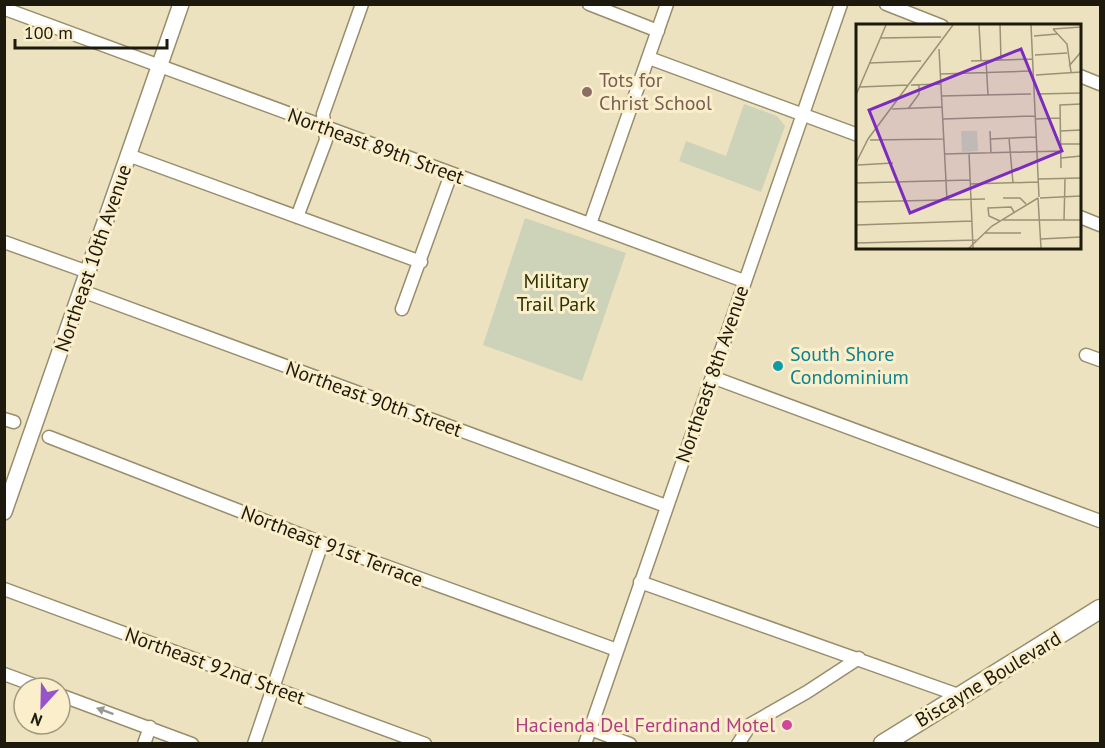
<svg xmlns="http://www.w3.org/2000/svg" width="1105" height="748" font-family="'PT Sans',sans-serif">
	<rect width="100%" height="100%" fill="#ede2bf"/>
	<!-- green -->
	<path fill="#ccd3b8" d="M744,104l33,12 8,10 -24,66 -82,-31 7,-20 40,15z
		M525,218l101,35 -44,128 -99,-36z"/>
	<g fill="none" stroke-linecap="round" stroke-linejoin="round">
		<defs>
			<path id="minor" d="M589,4l69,27
				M886,4l56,22
				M8,10l736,271
				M649,58l209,77
				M1080,76l20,8
				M128,155l293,107
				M297,217l29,-77 -3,-26 39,-110
				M1080,217l20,8
				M590,224l77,-220
				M4,242l84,30
				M82,291l584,215
				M402,309l49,-135
				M1086,355l14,5
				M712,377l388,144
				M4,419l10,3
				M49,437l273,106 295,107
				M640,582l321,114
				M4,589l421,155
				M4,674l38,14
				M60,695l132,49
				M590,729l40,15
				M144,744l6,-17
				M254,744l68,-201
				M585,744l256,-740
				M738,744l13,-20 56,-32 52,-34"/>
			<path id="tertiary" d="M4,512l177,-508"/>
			<path id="primary" d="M883,744l217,-135"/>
		</defs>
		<!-- minor casing -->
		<use href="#minor" stroke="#988d6c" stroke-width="15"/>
		<!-- tertiary casing -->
		<use href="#tertiary" stroke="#988d6c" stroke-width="18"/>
		<!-- primary casing -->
		<use href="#primary" stroke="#988d6c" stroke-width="21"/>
		<!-- minor -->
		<use href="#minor" stroke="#fff" stroke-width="12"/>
		<!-- tertiary -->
		<use href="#tertiary" stroke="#fff" stroke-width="15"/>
		<!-- primary -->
		<use href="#primary" stroke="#fff" stroke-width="18"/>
	</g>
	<!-- one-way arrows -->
	<defs><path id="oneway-solid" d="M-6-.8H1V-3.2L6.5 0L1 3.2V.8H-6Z" transform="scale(1.5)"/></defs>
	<use fill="#999892" href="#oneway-solid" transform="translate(105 711) rotate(-160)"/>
	<!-- markers -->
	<circle fill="#8d6e63" stroke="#fbefcb" stroke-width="2" cx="587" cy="92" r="6"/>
	<circle fill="#0f9aa8" stroke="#fbefcb" stroke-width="2" cx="778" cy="366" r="6"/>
	<circle fill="#d1479c" stroke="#fbefcb" stroke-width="2" cx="787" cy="725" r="6"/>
	<g text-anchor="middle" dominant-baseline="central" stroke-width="6" stroke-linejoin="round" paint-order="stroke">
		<!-- education labels -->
		<g font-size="20" fill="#785e54" stroke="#fbefcb" text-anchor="start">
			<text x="599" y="80">Tots for<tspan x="599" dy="23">Christ School</tspan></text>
		</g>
		<!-- street labels -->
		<g font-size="20" fill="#1d190c" stroke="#fbefcb">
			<text transform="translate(376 146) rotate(20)">Northeast 89th Street</text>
			<text transform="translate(93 258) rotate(-71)">Northeast 10th Avenue</text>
			<text transform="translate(712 374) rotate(-71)">Northeast 8th Avenue</text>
			<text transform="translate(374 399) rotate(20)">Northeast 90th Street</text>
			<text transform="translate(332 546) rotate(21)">Northeast 91st Terrace</text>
			<text transform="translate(215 666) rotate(20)">Northeast 92nd Street</text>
			<text transform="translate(988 679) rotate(-31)">Biscayne Boulevard</text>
		</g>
		<!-- park labels -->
		<g font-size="20" fill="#2b3302" stroke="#fbefcb">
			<text x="556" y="281">Military<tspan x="556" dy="23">Trail Park</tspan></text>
		</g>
		<!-- culture labels -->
		<g font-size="20" fill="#0d838f" stroke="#fbefcb" text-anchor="start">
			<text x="790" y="354">South Shore<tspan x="790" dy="23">Condominium</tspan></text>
		</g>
		<!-- hotel labels -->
		<g font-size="20" fill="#b23c85" stroke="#fbefcb" text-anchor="end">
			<text x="775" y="725">Hacienda Del Ferdinand Motel</text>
		</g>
	</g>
	<!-- overview -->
	<g transform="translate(856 24)">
		<rect width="225" height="225" fill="#ede2bf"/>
		<path d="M105,107h16l1,20 -16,1z" fill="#ccd3b8"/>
		<path fill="none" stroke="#9a9277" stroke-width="1.5" d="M123,1l2,35M144,1l1,35M175,1l8,172M197,5l14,15 4,28M197,5l28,-2M178,12l23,-2M24,14l61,-1M83,25l8,151M179,31l32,-2M130,36l2,35M115,37l61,-2M13,39l52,-2M213,42l12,-14M84,50l90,-3M180,51l45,-3M55,61l30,-1M4,63l48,-2M181,70l44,-1M0,71l30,-70M85,72l90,-2M36,85l50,-2M52,85l11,-15v-9M87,95l92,-3M179,95l25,-1M134,107l1,22M204,107l21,-1M153,114l4,45M134,115l46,-2M14,116l73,-1M205,120h20M113,129l4,95M88,130l117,-3M205,134l20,-2M0,139l12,-24 85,-114M2,141l35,-2M205,144l-1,-63 21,-1M182,155l43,-1M0,159l114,-3M114,160l68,-2M147,174h17l6,6M182,174l3,50M184,174l41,-2M0,178l129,-3M147,196h78M208,196l1,-41M144,197l-11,-5 -1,-8 23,-1 3,5M0,201l116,-4M128,209h37M184,215l41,-2M0,219l122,-3M113,224l23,-22 46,-28"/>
		<path fill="#7b2cbf" fill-opacity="0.15" stroke="#7b2cbf" stroke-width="3" d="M165,25l41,102 -152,62 -41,-103z"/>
		<rect width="225" height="225" fill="none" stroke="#1d190c" stroke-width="3"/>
	</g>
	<!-- border -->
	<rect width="1105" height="748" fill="none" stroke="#1d190c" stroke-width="12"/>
	<!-- north arrow -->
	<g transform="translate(42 706) rotate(202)"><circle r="28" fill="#fbefcb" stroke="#a2997f" stroke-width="1.5"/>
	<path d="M0-4.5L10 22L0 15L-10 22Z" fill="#9754c9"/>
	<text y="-9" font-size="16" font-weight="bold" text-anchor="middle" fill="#1d190c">N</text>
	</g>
	<!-- scale -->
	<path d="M15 39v9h152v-9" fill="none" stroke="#1d190c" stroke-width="3"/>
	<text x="24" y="39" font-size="18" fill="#1d190c" stroke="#fbefcb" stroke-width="4.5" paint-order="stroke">100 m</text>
</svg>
